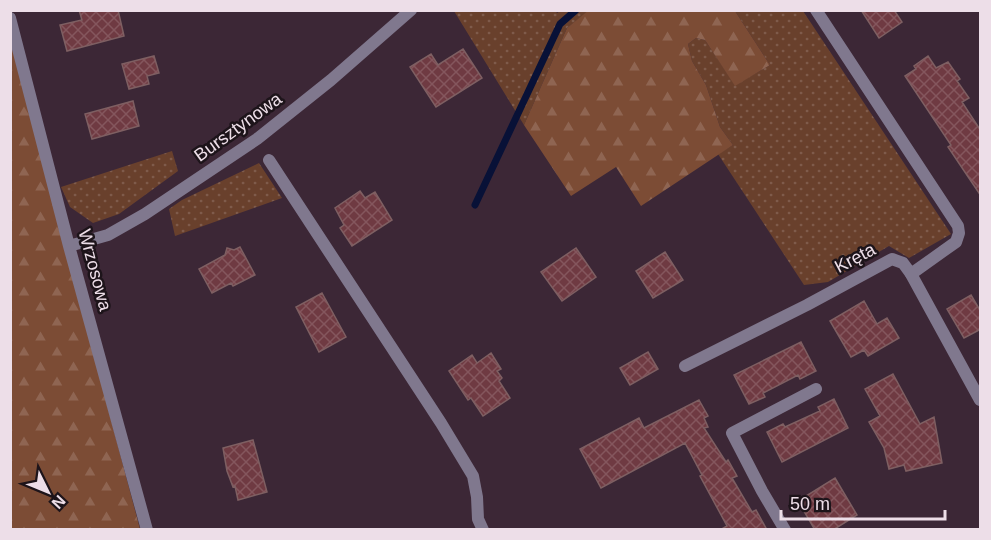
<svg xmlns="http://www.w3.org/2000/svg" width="991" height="540" font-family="Helvetica,sans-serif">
	<defs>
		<pattern id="grass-dots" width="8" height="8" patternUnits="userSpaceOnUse" patternTransform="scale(1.5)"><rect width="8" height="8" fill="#69402c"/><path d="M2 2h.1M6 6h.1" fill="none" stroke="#7f5b4b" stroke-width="1.8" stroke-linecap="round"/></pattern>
		<pattern id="forest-firs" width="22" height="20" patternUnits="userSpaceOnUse" patternTransform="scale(1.5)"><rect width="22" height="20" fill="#7c4c35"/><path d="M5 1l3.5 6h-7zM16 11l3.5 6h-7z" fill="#8f6552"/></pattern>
		<pattern id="building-cross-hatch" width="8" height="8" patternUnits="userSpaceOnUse" patternTransform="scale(1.5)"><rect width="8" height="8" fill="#6f3a42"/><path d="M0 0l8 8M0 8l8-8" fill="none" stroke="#84565d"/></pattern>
	</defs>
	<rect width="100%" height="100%" fill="#3c2736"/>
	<!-- grass -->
	<path fill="url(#grass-dots)" d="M555,10l2,3 3,-2h29l-22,17 -43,97 -70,-114z
		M735,11h68l148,223 -42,24 -20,-12 -61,36 -24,3 -86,-131 15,-9 -13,-18 -14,-42 -14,-24 -4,-17 8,-6 9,2 30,45 35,-20z
		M172,151l6,20 -59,43 -26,9 -23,-16 -9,-20z
		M259,163l23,35 -107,38 -6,-27 13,-9z"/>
	<!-- forest -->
	<path fill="url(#forest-firs)" d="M589,10l146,1 35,54 -35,21 -30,-46 -9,-2 -8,6 4,17 14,24 14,42 13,18 -92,61 -25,-39 -45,29 -47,-71 43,-97z
		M11,43l129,486h-129z"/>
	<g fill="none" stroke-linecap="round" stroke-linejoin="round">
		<!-- stream -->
		<path stroke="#081137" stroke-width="7" d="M475,205l85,-181 16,-14"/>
	</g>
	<!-- building -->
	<path fill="url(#building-cross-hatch)" stroke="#7e5f62" stroke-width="1.5" d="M79,10h39l6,26 -57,15 -7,-26 22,-5z
		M861,10h33l8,12 -23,16z
		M463,49l19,29 -46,29 -26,-40 21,-13 7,11z
		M154,56l5,17 -12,3 2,8 -20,5 -7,-25z
		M928,56l8,12 12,-6 12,17 -3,2 12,17 -7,4 19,29v65l-33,-49 3,-2 -46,-69 11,-7 -2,-3z
		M133,101l6,25 -47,13 -7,-25z
		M360,191l5,7 10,-6 17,28 -40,26 -12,-18 4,-3 -9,-17z
		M240,247l15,28 -22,11 -2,-3 -19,10 -13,-24 26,-14 2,-7 7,2z
		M576,248l20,29 -34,24 -21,-29z
		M665,252l18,28 -30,18 -17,-27z
		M322,293l24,44 -27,15 -23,-45z
		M971,295l10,17v17l-17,9 -17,-29z
		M864,301l13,23 10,-6 12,20 -31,18 -4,-6 -13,7 -21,-36z
		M801,342l15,29 -16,8 -2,-4 -35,18 2,4 -16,7 -15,-29z
		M648,352l10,17 -28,16 -10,-17z
		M491,353l10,16 -4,2 5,7 -3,3 11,17 -27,18 -12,-18 -3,2 -19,-29 23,-16 5,8z
		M893,374l27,50 14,-7 8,46 -36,8 -2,-6 -15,4 -5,-21 -15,-26 11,-6 -15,-27z
		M834,399l14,29 -66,34 -15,-30 16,-8 2,3 35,-16 -2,-4z
		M699,400l9,16 -4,2 4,9 -4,1 22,34 2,-2 9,16 -5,2 20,34 4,-2 11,20h-47l7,-4 -27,-50 2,-1 -17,-32 -84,45 -21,-39 59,-31 5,10z
		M253,440l14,52 -29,8 -3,-14 -2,1 -6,-16 -4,-23z
		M835,478l22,37 -24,15h-18l-17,-29z"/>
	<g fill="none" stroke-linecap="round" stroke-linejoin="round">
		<!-- lane -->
		<path stroke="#80788e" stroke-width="12" d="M816,10l142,216 1,7 -3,9 -45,32
			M785,530l-23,-39 -30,-58 84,-44"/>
		<!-- street -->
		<path stroke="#80788e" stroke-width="12" d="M10,18l59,228 78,284
			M269,160l172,263 32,53 4,21 1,22 5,11
			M69,246l39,-11 37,-21 112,-75 74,-59 80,-70
			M685,366l122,-61 85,-46 11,4 8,11 69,126"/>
	</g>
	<g text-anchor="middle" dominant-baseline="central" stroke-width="5" stroke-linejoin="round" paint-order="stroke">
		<!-- street labels -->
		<g font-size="18" fill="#eddee8" stroke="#1d141a">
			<text transform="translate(238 127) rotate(-36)">Bursztynowa</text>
			<text transform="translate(855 258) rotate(-28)">Kręta</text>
			<text transform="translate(95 270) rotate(75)">Wrzosowa</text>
		</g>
	</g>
	<!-- border -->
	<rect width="991" height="540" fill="none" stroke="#eddee8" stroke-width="24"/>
	<!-- north arrow -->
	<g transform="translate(48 492) rotate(133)" stroke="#1d141a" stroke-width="4.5" paint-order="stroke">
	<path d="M0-4.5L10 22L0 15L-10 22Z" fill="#eddee8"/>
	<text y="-9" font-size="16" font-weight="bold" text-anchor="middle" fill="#eddee8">N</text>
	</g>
	<!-- scale -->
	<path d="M781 510v9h164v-9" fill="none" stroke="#eddee8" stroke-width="3"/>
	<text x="790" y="510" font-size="18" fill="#eddee8" stroke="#1d141a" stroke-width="4.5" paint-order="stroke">50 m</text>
</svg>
